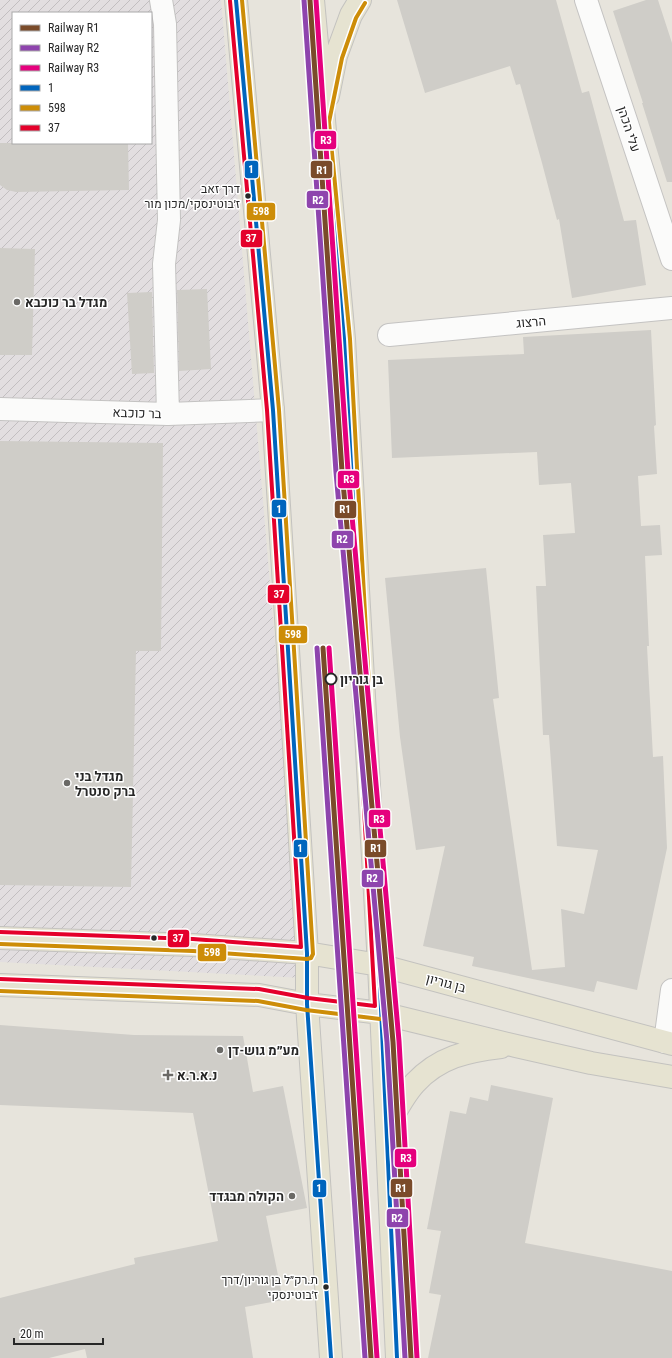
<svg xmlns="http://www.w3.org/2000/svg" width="672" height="1358" font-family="'Roboto Condensed',Heebo,sans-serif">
	<defs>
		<pattern id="industrial-furrows" width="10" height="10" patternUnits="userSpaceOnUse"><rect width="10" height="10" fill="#e2dee0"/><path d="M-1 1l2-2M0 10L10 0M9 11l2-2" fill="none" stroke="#c2bec0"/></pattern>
	</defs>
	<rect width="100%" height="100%" fill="#e7e4dc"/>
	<!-- industrial -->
	<path fill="url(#industrial-furrows)" fill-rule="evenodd" d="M0,0h221l82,978 -303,-16zM13,13h138v130h-138z"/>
	<!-- building -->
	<path fill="#cfcdc8" d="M397,0h159l26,93 7,-2 35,130 12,-1 10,65 -74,13 -13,-79 -2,1 -15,-57 -22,-79 -4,1 -6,-19 -85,27z
		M646,0h12l14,43v139h-5l-25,-79h1l-30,-92z
		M0,143h128l1,47 -113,2 -9,-2 -7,-5z
		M0,248l35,1 -3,106h-32z
		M207,289l4,80 -32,2 -2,-81z
		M152,292l2,81 -22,1 -5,-81z
		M651,330l5,95 -2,1 3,48 -19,2 3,50 19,-1 2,30 -17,1 4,90h-2l6,111 10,-1 4,92 -30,142 -40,-9 -3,11 -122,-26 2,-9 -51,-11 22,-100 -29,4 -16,-113 -15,-159 101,-10 13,130 -6,1 39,271 33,-3 -4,-58 23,5 14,-64 -41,-4 -8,-111h-6l-7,-149h10l-3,-51 32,-2 -4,-50 -32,2 -2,-33 -145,6 -4,-98 136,-6 -1,-17z
		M0,441l163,2 -2,208h-25l-5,236 -131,-2z
		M0,1025l134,10 109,1 10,56 30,-6 24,122 -41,8 17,84 -38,7 8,51h-166l-2,-9 -36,9h-49v-60l135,-34 -1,-6 84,-17 -25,-128 -193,-8z
		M491,1085l62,13 -28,145 147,28v87h-244l13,-63 -12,-2 12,-62 -14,-2 23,-118 16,3 4,-17 18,4z"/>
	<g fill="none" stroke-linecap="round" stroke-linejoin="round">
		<defs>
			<path id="minor" d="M161,0l4,24 4,196 -5,44 4,150
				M586,0l86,259
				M389,335l283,-27
				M0,409l168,5 105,-4
				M665,1042l7,-52"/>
			<path id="major" d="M236,0l37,410 34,543v51l24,354
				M313,0l31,339 35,626 18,393
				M328,96l8,-40 15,-41 9,-15
				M0,938l193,7 114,8 72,12 293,79
				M0,985l259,10 48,9 74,9 135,33 75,17 81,14
				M387,1127c8,-14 16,-31 28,-44 24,-26 52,-32 86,-36"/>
		</defs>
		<!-- minor casing -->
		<use href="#minor" stroke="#c4c3c2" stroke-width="24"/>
		<!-- major casing -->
		<use href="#major" stroke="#c3c2bf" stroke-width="24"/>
		<!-- minor -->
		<use href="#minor" stroke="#fbfbfa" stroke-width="22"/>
		<!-- major -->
		<use href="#major" stroke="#e6e3d1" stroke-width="22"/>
		<defs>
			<path id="bus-1" d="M236,0l37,410 34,543v51l24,354
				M313,0l31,339 35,626 18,393"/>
			<path id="bus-2" d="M0,944l193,7 114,8 4,-1 2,-4 -34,-544 -37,-410
				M0,991l258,10 48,9 74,9 4,-1 3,-3 -37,-676 -21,-217 13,-64 14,-40 9,-15"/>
			<path id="bus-3" d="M0,932l193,7 108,8 -34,-537 -37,-409
				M0,979l259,10 49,9 67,8 -37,-667 -31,-338"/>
		</defs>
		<!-- bus-1 casing -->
		<use href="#bus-1" stroke="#fff" stroke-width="7"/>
		<!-- bus-2 casing -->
		<use href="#bus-2" stroke="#fff" stroke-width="7"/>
		<!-- bus-3 casing -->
		<use href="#bus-3" stroke="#fff" stroke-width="7"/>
		<!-- bus-1 -->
		<use href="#bus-1" stroke="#0065bd" stroke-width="4"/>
		<!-- bus-2 -->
		<use href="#bus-2" stroke="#cd8d08" stroke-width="4"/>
		<!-- bus-3 -->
		<use href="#bus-3" stroke="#e4002b" stroke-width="4"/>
		<defs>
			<path id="rail-1" d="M310,0l32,471 51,571 18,316
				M323,648l48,710"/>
			<path id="rail-2" d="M304,0l32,472 51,570 18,316
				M317,648l48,710"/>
			<path id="rail-3" d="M316,0l32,471 51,570 18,317
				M329,648l48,710"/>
		</defs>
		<!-- rail-1 casing -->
		<use href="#rail-1" stroke="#fff" stroke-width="8"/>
		<!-- rail-2 casing -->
		<use href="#rail-2" stroke="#fff" stroke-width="8"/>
		<!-- rail-3 casing -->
		<use href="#rail-3" stroke="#fff" stroke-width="8"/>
		<!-- rail-1 -->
		<use href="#rail-1" stroke="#7a4b2a" stroke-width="5"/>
		<!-- rail-2 -->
		<use href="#rail-2" stroke="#8e44ad" stroke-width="5"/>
		<!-- rail-3 -->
		<use href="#rail-3" stroke="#e5007d" stroke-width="5"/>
	</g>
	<!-- markers -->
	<g fill="#272727" stroke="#fff" stroke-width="1.5">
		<circle cx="248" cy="196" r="3.5"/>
		<circle cx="154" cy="938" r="3.5"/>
		<circle cx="326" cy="1287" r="3.5"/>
	</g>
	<g fill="#6a6966" stroke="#fff" stroke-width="1.5">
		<circle cx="17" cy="302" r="4"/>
		<circle cx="67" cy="783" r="4"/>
		<circle cx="220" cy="1050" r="4"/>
		<path d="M166 1069h4v4h4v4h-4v4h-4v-4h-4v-4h4z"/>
		<circle cx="292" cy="1196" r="4"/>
	</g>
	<circle fill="#fff" stroke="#272727" stroke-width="2" cx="331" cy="679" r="5.5"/>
	<g text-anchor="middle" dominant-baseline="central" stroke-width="3" stroke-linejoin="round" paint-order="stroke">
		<!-- bus labels -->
		<g font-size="12" fill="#272727" stroke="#fff" text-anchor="end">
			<text x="240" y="189">דרך זאב<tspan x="240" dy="15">ז׳בוטינסקי/מכון מור</tspan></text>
			<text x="318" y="1280">ת.רק״ל בן גוריון/דרך<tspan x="318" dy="15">ז׳בוטינסקי</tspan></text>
		</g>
		<!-- street labels -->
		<g font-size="13" fill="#272727" stroke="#fff">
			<text transform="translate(629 129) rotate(72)">עלי הכהן</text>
			<text transform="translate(531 322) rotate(-5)">הרצוג</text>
			<text transform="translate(137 413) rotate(2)">בר כוכבא</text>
			<text transform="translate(446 983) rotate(15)">בן גוריון</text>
		</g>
		<!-- poi labels -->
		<g font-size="13" font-weight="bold" fill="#272727" stroke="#fff" text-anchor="start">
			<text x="25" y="302">מגדל בר כוכבא</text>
			<text x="75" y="776">מגדל בני<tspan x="75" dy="15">ברק סנטרל</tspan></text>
			<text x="228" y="1050">מע״מ גוש-דן</text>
			<text x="177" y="1075">נ.א.ר.א</text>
			<text x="284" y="1196" text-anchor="end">הקולה מבגדד</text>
		</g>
		<!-- stop labels -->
		<g font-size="13" font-weight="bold" fill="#272727" stroke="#fff" text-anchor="start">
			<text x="340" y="679">בן גוריון</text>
		</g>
	</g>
	<g stroke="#fff" stroke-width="1.5">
		<rect x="314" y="130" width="23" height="20" rx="4" fill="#e5007d"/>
		<rect x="244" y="160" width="15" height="19" rx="4" fill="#0065bd"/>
		<rect x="310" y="160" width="23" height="19" rx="4" fill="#7a4b2a"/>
		<rect x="306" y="190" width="23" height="19" rx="4" fill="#8e44ad"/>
		<rect x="246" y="202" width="30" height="19" rx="4" fill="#cd8d08"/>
		<rect x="240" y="229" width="23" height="19" rx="4" fill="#e4002b"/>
		<rect x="337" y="470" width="23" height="19" rx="4" fill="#e5007d"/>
		<rect x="271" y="499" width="16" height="19" rx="4" fill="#0065bd"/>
		<rect x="334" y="500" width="23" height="19" rx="4" fill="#7a4b2a"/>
		<rect x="331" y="530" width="23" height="19" rx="4" fill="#8e44ad"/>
		<rect x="267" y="584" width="23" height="20" rx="4" fill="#e4002b"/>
		<rect x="278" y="625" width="30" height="19" rx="4" fill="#cd8d08"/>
		<rect x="368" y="809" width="23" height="19" rx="4" fill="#e5007d"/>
		<rect x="293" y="839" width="15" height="19" rx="4" fill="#0065bd"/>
		<rect x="364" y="839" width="23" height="19" rx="4" fill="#7a4b2a"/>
		<rect x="361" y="869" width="23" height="19" rx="4" fill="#8e44ad"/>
		<rect x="167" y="929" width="23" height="19" rx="4" fill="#e4002b"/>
		<rect x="197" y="943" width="30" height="19" rx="4" fill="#cd8d08"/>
		<rect x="394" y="1148" width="23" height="20" rx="4" fill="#e5007d"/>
		<rect x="390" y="1178" width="23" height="20" rx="4" fill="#7a4b2a"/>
		<rect x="312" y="1179" width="15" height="19" rx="4" fill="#0065bd"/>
		<rect x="386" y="1208" width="23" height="20" rx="4" fill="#8e44ad"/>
	</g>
	<g font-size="11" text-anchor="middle" font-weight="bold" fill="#fff">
		<text x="326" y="144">R3</text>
		<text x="251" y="173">1</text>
		<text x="322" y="174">R1</text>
		<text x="318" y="204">R2</text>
		<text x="261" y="215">598</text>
		<text x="251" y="242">37</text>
		<text x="349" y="483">R3</text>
		<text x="279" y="513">1</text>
		<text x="345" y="513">R1</text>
		<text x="342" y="543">R2</text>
		<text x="279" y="598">37</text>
		<text x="293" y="638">598</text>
		<text x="379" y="823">R3</text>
		<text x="300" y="852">1</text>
		<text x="376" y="852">R1</text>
		<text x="372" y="882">R2</text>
		<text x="178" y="942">37</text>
		<text x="212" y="956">598</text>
		<text x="406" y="1162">R3</text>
		<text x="401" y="1192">R1</text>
		<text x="319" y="1192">1</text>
		<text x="397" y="1222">R2</text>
	</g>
	<!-- legend -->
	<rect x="12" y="12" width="140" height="132" fill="#ffffff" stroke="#a9a9a9"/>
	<rect x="20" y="25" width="20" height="6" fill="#7a4b2a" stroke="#a9a9a9"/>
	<text x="48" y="32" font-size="12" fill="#272727">Railway R1</text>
	<rect x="20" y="45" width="20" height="6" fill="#8e44ad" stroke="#a9a9a9"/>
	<text x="48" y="52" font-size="12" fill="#272727">Railway R2</text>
	<rect x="20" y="65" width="20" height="6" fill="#e5007d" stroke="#a9a9a9"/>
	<text x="48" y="72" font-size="12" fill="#272727">Railway R3</text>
	<rect x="20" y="85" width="20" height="6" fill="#0065bd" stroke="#a9a9a9"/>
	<text x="48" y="92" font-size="12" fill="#272727">1</text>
	<rect x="20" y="105" width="20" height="6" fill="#cd8d08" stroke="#a9a9a9"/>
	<text x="48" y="112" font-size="12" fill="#272727">598</text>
	<rect x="20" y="125" width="20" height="6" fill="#e4002b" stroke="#a9a9a9"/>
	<text x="48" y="132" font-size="12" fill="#272727">37</text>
	<!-- scale -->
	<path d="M14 1338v6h89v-6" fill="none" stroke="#272727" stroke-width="2"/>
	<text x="20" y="1338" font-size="12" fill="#272727" stroke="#ffffff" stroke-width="3" paint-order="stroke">20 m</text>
</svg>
